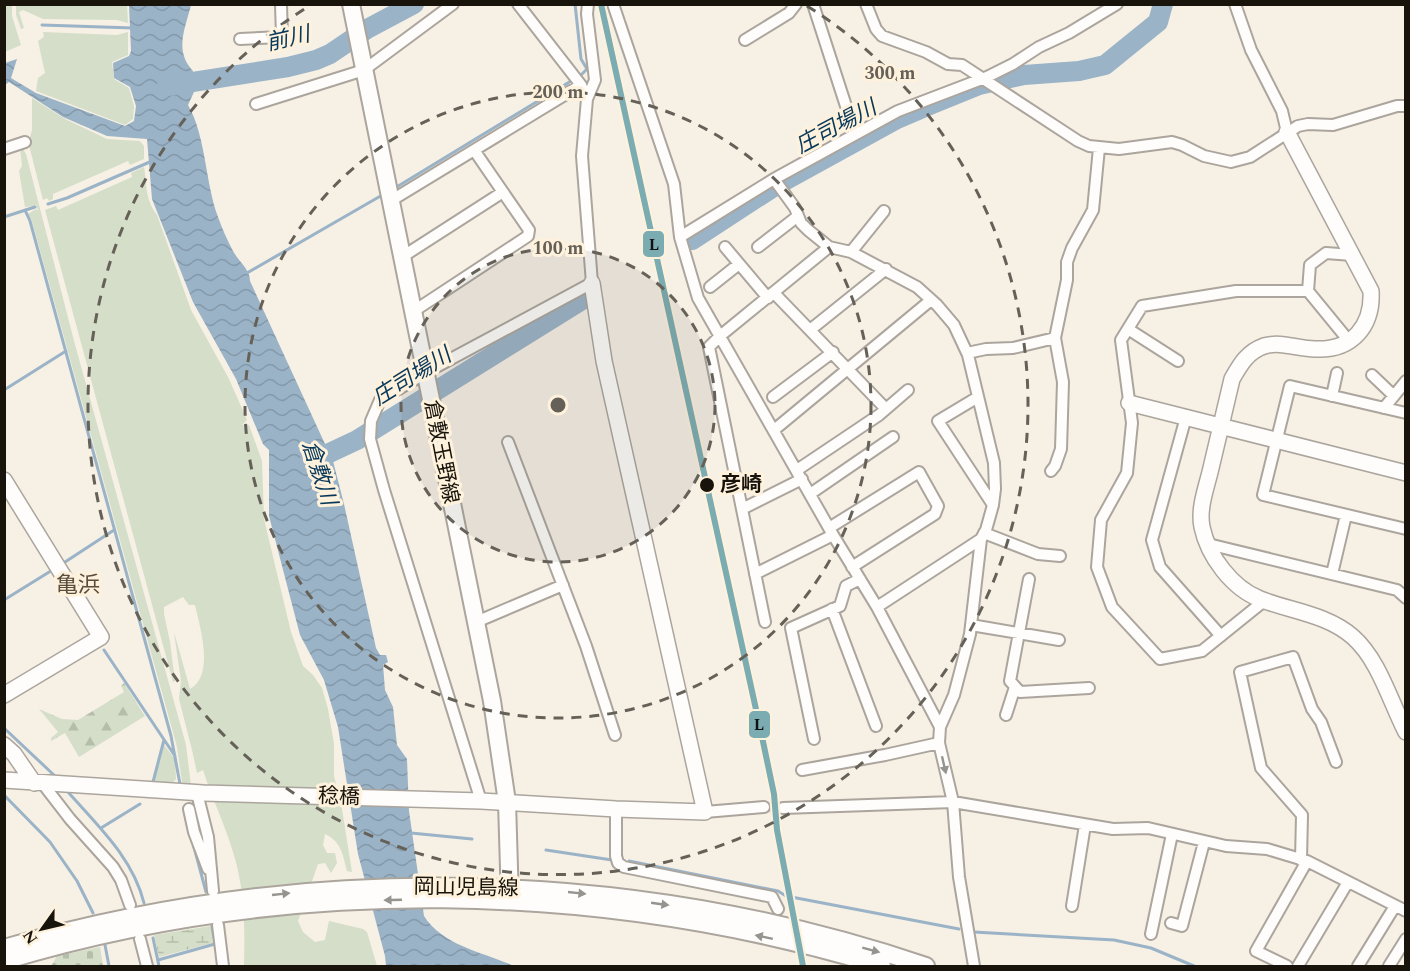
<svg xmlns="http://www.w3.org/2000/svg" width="1410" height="971" font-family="Spectral,'Noto Sans JP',serif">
	<defs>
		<pattern id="forest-firs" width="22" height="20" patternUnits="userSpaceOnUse" patternTransform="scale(1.5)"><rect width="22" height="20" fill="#d4dec8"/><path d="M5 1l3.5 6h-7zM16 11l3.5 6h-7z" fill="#b5beab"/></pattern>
		<pattern id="wetland-marsh" width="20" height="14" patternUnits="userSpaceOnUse" patternTransform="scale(1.5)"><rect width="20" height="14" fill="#d4dec8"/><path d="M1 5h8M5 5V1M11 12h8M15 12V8" fill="none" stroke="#b5beab"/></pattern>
		<pattern id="cemetery-stones" width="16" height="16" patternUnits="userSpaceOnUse" patternTransform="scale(1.5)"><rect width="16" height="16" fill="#d4dec8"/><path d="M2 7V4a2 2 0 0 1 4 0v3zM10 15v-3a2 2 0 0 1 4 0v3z" fill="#b5beab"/></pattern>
		<pattern id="water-waves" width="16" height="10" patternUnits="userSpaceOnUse" patternTransform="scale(1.5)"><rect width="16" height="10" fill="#9ab3c7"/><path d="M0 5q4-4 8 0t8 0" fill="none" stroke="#8499aa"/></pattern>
	</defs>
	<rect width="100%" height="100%" fill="#f7f0e5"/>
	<!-- green -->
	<path fill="#d4dec8" d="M5,4l7,1v11l9,29 -16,7z
		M16,5h111l1,18 -11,-3 -74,-1 -20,-9 -4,2 5,16 -3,1 -5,-14z
		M43,32l74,3 11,-3v23l-16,7 2,17 15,9 5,18 -1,13 -8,6 -89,-34 2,-13 7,-5 -7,-32 6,-4z
		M32,98l33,21 42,20 33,2 4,5v13l-14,6 -2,-4 -75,33v5l-4,2 -2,-3 -4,2 -13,-51 -1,-8 3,-11z
		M20,148l3,1 3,5 48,187 112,404 5,41h-7l-2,-4 -5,-35 -145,-526 -4,-7 8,-5 2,2 -2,-7 -1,2 -10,1 -6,-36 3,-5z
		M144,167c3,18 1,32 13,48l34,95 38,69 18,41 -5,5h7l13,36 2,58 27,113 12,34 10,9 9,13 6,21 6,35v32l8,33 10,63 -5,-1c-4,-16 -6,-30 -22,-37l-2,11 4,8h8l2,10 -6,10 -6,-10 -7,1 -20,57 5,11 12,10 10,-2 4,-19 34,8 4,3 10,34h-133c1,-38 1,-76 -11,-114 -8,-27 -21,-54 -30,-82l-6,3 -5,-23 -13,-51 2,-18 -7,-49 16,57c25,-14 10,-62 5,-84h-6l-6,-8 -19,10v7l6,28 5,39 -2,1 -128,-472 11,-4 2,4 74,-33 -1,-4z
		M164,745l11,14 1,20 -3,3 1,3h-11l-4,-3 -6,3z"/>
	<!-- forest -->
	<path fill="url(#forest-firs)" d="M124,683l21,33 -66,41 -14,-24 -14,8v-3l7,-6 -19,-23 23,10 16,1 46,-28 -3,-6z"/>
	<!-- wetland -->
	<path fill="url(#wetland-marsh)" d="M211,926l2,17 -54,14 -5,-22z"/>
	<!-- cemetery -->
	<path fill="url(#cemetery-stones)" d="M100,947l3,19h-52l6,-10z"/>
	<!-- water -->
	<path fill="url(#water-waves)" d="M129,5h62c-6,24 -17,46 2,66l-3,15 4,6 -6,13c18,31 17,77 30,112 4,11 9,23 15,34 6,11 17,18 17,30l75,163 8,11v6l11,43 32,144 4,7h6l2,7 -5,3 2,25 8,17 4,38 10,14 2,52 15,105c19,30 59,36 90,50h-128l-1,-10 -27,-102 -20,-127 -14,-47 -24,-45 -31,-119v-66l-6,-6 -27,-65 -43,-77 -41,-103 -5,-60 -40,-3 -44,-19 -54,-35 -4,3v-22l12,-4 -6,19 25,15 89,33 9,-5 2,-15 -6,-19 -16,-9 -1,-15 16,-7 2,-5z"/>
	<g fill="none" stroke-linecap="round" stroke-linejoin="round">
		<!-- stream -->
		<path stroke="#9ab3c7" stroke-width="3" d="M575,4l6,55 6,10 -5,5
			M42,25l91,3
			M395,188l176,-107
			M48,204l19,-6 85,-37
			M25,210l5,11 141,515 9,48
			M4,217l31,-10
			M247,273l137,-79
			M4,390l62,-39
			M62,564l52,-34
			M4,600l50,-31
			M104,650l71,106
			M4,728l52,49
			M153,782l11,-42
			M68,792c30,34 65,66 76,111
			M4,795l46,47 27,39 16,32
			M184,808l3,16
			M101,828l39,-24
			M411,833l61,6
			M194,847l12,45
			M546,850l66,10
			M629,861l149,30 8,5 173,33
			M974,932l140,8 37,8 43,18
			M153,938l6,28
			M105,945l4,21
			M158,960l57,-16 -3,-18"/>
		<!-- river -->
		<path stroke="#9ab3c7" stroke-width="20" d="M167,86l121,-19 28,-7 14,-6 37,-25 47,-25
			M692,240l83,-54 122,-67 35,-15 47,-19 45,-10 55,-4 26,-6 53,-43 5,-18
			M308,463l49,-23 225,-140"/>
		<!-- street-tunnel -->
		<path stroke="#d6cfc4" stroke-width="10" stroke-dasharray="10 5" stroke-linecap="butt" d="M764,807l19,1"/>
		<defs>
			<path id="street" d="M613,4l61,180 6,53 18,61 135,237 44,72 63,120
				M813,4l42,130
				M866,4l10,25 6,7 44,16 22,12 14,1 116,76 11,5 30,3 53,-7 10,3 22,11 27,6 19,-5 48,-31 10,-2 25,1 64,-19h9
				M1235,4l16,46 31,61 5,21
				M240,39l42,-2 -1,-33
				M745,40l44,-27 7,-9
				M587,99l8,-19 -8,-66 1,-10
				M256,104l108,-34 89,-66
				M4,149l21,-7
				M774,179l21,29 6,15 7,7 21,17 22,5 66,35 20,18 17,20 14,30 26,108 1,26 -2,16 -7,25 -5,9 -11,95 -16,61 -14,32 -1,16 14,59 6,75 15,89
				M392,200l189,-115
				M680,237l94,-58 124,-68 89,-34 26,-13 26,-17 30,-14 48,-29
				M725,247l43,51
				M758,247l40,-31
				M851,252l33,-41
				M402,257l101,-65
				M710,287l29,-23
				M1308,291l2,-26 16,-12 26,2
				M774,293l112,116
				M414,311l114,-75 1,-6 -55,-80
				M1128,329l50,32
				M810,330l76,-61
				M967,353l19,-4 27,-1 42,-10
				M1372,375l22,21
				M1332,396l5,-23
				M773,397l60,-45
				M978,397l-40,24 55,84
				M1384,408l22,-27
				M1406,413l-116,-27 -27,109 143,34
				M1186,417l-34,123 8,27 61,69
				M774,430l157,-130
				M508,442l78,204 29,89
				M797,470l82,-55 29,-25
				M1051,471l4,-5 6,-17 2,-67 -8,-44 12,-58v-18l5,-14 21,-38 6,-62
				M810,494l83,-57
				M742,509l60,-30
				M829,528l90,-56 19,34 -3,8 -83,53
				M984,533l54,21 22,2
				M1208,544l189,46 9,8
				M755,574l78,-39
				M1332,574l14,-59
				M1029,579l-19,102 10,11 69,-4
				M1264,601l-62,50 -42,8 -48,-52 -15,-40 4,-47 26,-47 5,-50 -11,-83 21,-34 94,-15h72l41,50
				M877,607l104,-68
				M832,609l44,117
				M476,622l87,-37
				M765,622l-56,-275 11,-11 109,-89
				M971,625l88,15
				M1006,715l9,-28
				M814,739l-23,-111 49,-22 6,-20 14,-7
				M802,770l83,-15 54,-12
				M43,784l27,35 43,48 8,13 9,25
				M197,793l11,44 5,54
				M481,801l-97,-311 -14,-51 1,-18 9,-21 56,-33 156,-84 -10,-127 5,-57 -6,-14 -63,-81
				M783,808l170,-6 160,27 35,-1 78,18 41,3 40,12 99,50
				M189,809l5,23 14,37
				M616,809v47l2,7 6,4 148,30 6,12
				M705,812l59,-5
				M1301,860l1,-45 -41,-47 -21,-96 53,-15 19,52 9,13 15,40
				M1072,906l13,-81
				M1171,923l11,3 22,-84
				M218,925l5,41
				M1151,934l21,-100
				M140,939l7,27
				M1287,966l-31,-15 51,-90
				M1298,966l50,-84
				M1358,966l37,-60
				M1389,966l17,-27"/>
			<path id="secondary" d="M1287,132l84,159c2,35 -19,60 -56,58 -17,0 -34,-8 -51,-3 -17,6 -24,19 -32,33 -7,30 -14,59 -21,89 -4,18 -13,40 -9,59 6,29 30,61 58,72 30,12 67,15 93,38 26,23 37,64 53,95
				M1129,403l277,70
				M4,480l97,157 -97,58
				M4,745l10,9 20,29
				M4,780l199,13 278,8 135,8 89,3 -101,-451 -12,-78"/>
			<path id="primary" d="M351,4l141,697 15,101 3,99
				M4,948c300,-87 626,-82 922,18
				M4,961c285,-86 595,-80 878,5"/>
		</defs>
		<!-- street casing -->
		<use href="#street" stroke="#aba59d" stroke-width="14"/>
		<!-- secondary casing -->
		<use href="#secondary" stroke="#aba59d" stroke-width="18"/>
		<!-- primary casing -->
		<use href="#primary" stroke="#aba59d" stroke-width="20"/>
		<!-- street -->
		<use href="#street" stroke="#fefdfb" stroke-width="10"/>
		<!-- secondary -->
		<use href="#secondary" stroke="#fefdfb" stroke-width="15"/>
		<!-- primary -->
		<use href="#primary" stroke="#fefdfb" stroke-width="16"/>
		<defs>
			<path id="rail-1" d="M601,4l160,728 13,62 3,36 26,136"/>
		</defs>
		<!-- rail-1 casing -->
		<use href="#rail-1" stroke="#fff2dd" stroke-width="10"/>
		<!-- rail-1 -->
		<use href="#rail-1" stroke="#7aacb1" stroke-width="6"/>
	</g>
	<!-- one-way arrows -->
	<defs><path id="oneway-solid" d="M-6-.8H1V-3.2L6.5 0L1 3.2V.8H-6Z" transform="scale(1.5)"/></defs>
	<g fill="#96948f">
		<use href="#oneway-solid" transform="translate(944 765) rotate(77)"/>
		<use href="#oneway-solid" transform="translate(577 893) rotate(6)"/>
		<use href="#oneway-solid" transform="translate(281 894) rotate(-6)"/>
		<use href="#oneway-solid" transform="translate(393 900) rotate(178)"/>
		<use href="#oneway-solid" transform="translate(660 904) rotate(8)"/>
		<use href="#oneway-solid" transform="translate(764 937) rotate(-168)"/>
		<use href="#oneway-solid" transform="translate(871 950) rotate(15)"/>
	</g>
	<!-- distance rings -->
	<circle cx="558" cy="405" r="157" fill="#666158" fill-opacity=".12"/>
	<g fill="none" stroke="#666158" stroke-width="3" stroke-dasharray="10 8">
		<circle cx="558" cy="405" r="157"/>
		<circle cx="558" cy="405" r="313"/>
		<path d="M807 6A470 470 0 1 1 309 6"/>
	</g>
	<!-- markers -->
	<circle fill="#18140c" stroke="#fff2dd" stroke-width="2" cx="707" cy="485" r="8"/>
	<g text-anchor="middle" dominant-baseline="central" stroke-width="6" stroke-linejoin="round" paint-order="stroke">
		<!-- street labels -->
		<g font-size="21" fill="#18140c" stroke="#fff2dd">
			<text transform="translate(441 452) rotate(79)">倉敷玉野線</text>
			<text transform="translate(339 797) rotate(2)">稔橋</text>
			<text transform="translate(466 888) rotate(1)">岡山児島線</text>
		</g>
		<!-- stop labels -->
		<g font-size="21" font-weight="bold" fill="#18140c" stroke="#fff2dd" text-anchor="start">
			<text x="720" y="485">彦崎</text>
		</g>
		<!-- water labels -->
		<g font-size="22" font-style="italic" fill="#083859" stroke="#fff2dd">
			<text transform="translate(288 39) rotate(-13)">前川</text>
			<text transform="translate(836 127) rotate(-28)">庄司場川</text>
			<text transform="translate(412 377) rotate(-32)">庄司場川</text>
			<text transform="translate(319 473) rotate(72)">倉敷川</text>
		</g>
		<!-- neighbourhood labels -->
		<g font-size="22" fill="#5a4f3d" stroke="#fff2dd">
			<text x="78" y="585">亀浜</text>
		</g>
	</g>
	<circle cx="558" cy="405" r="9" fill="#666158" stroke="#fff2dd" stroke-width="3"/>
	<g font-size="18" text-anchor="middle" font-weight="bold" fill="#666158" stroke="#fff2dd" stroke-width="6" stroke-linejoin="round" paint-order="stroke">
		<text x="890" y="79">300 m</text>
		<text x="558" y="98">200 m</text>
		<text x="558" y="254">100 m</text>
	</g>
	<g stroke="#fff2dd" stroke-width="2">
		<rect x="642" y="230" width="23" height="28" rx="6" fill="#7aacb1"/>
		<rect x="748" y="710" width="23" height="29" rx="6" fill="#7aacb1"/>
	</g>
	<g font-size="16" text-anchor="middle" font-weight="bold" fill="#111">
		<text x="654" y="250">L</text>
		<text x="759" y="730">L</text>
	</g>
	<!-- border -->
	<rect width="1410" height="971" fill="none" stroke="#18140c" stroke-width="12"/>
	<!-- north arrow -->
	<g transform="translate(42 929) rotate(236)" stroke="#fff2dd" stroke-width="4.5" paint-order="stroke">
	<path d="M0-4.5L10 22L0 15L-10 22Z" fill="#18140c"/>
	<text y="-9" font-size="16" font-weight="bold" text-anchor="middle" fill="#18140c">N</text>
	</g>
</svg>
